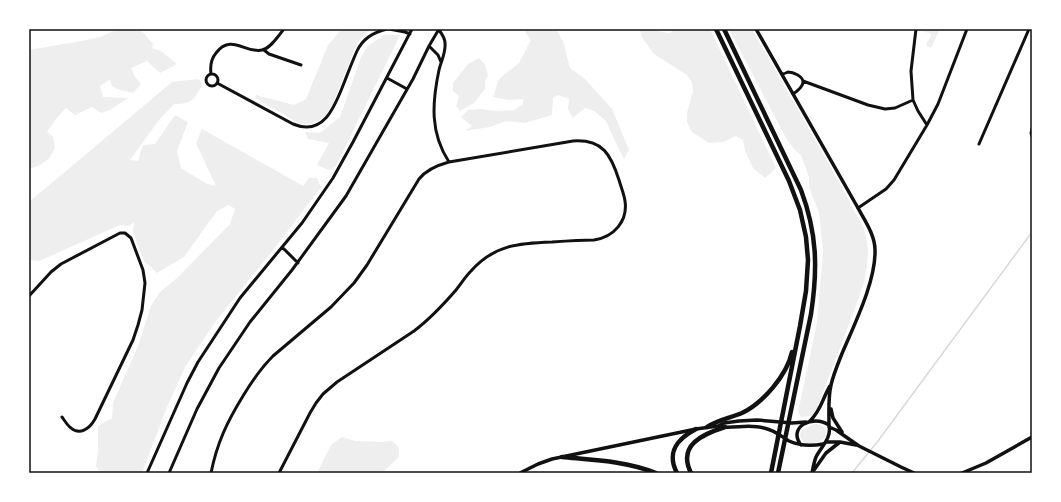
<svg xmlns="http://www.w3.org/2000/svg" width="1061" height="502" font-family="'Varela Round',sans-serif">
	<rect width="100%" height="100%" fill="#fff"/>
	<!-- green -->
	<path fill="#eee" d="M124,29c19,0 17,1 29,15l-1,4 9,3 16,13 -17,9 -13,-12 -16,7 4,9 6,7 -8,9 -16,-4 -5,-3 -2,-7 -10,7 3,11 25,1 -18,12 -9,3 -9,-6 -17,8 -9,-7 -11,12 -8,12 6,5 2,11 -6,11 -11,7 -9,3v-119l58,-10 13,-3 11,-5z
		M342,29h31l-3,1 -9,8 -6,10 -23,58 -6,9 -5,4 -10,5h-11l-45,-26 1,-3 38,10 12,-6 22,-54z
		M523,29h33l7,12 7,27 15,11 27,30 17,41 -5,9 -8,-16 -10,-22 -12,-10 -9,-3 -12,10 -5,-9 1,-10 -11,-4 -5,3 -1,17 -27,8 -19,-2 -16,6 -25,4 7,-5 -11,-9 7,-7 12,-1 18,2 16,-1 9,-6v-5l-14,1 -16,-3 6,-18 20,-16 12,-23z
		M640,29h14l7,3 9,1 4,-4h36l66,139 -11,10 -12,-10 -8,-17 -2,-11 -7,-4 -13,6 -14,1 -17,-11 -5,-10v-9l6,-22 -1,-9 -5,-7 -33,-21 -13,-18z
		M729,29h23l86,151 26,49 3,12 1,11 -1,15 -3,15 -8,24 -39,102 -6,8 -10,1 -3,-5 19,-89 6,-71 -4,-39 -10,-26v-10l-8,-22 -6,-5 -8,-10z
		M922,29h18l-9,19 -5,-3 5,-9 -1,-3 -5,-1z
		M384,35h16l-64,131 -7,4 -12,-5 12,-22 -21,-4 -3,-7 15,1 20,-16 21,-60 7,-11z
		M479,58l6,7 3,10 -3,6v8l-11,14 -14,8 -4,-5 3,-10 -6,-5v-8l15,-19z
		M198,79l5,5c-9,15 -10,20 -29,20l-15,16 -29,40 8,1 5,-16 12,-1 20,-29 13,7 -11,29 4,17 26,16 9,2 -20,-43 6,-14 101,57 6,-8h8l4,9 -47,62 -58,72 -31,46 -18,40 -25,66h-41l-5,-7 2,-16v-24l14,-8 1,-15 25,-57 13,-40 9,-14 17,-14 53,-54 5,-15 -6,-4 -12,6 -33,46 -27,16 -13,-12 -11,-29 1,-10 -4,4 -10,-1 -81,36 -10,-1v-58l143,-120z
		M814,424c13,-1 20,15 0,19 -4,1 -6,1 -10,0l-4,-7 1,-5z
		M342,437l13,4 25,1 12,-1 7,7v9l-17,16h-65l14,-28z"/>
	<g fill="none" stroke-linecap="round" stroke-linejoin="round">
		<!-- stream -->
		<path stroke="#d9d9d9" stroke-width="1.5" d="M852,473l26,-32 154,-209"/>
		<!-- minor -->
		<path stroke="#111" stroke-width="3" d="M389,29l16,3 5,2
			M916,29l-5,42 2,29 5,11 9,14
			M1031,29l1,1
			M439,30c3,4 6,8 6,13 1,10 -4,18 -6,27 -7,33 -9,63 10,92
			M429,46l9,9 3,7
			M264,50l5,4 32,11
			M206 80a6 6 0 1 1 12 0a6 6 0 1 1-12 0Z
			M211,74c-1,-8 0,-15 5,-21 15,-20 30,1 46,-3 9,-2 16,-14 22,-21
			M782,74c2,0 4,-1 6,-2 5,0 15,4 15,10 0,5 -7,10 -10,12
			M387,78l20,11
			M803,81l65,24 17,4 10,-1 18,-8
			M217,83l76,41c31,13 42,-18 51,-41 4,-10 8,-21 13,-32 6,-13 17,-19 30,-22
			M1032,129l-1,4 1,3
			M979,144l50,-115
			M858,208l28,-19 8,-9 33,-55 11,-21 29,-75
			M282,247l16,16
			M29,296l22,-24 10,-8 59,-31h5l6,5 12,32 2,13 -3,27 -4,15 -5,15 -38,79c-5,9 -15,17 -24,9 -4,-3 -6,-7 -9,-11
			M147,473l40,-90 11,-21 42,-64 62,-75 31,-45 20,-36 59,-113
			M169,473l28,-64 22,-41 31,-46 42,-52 54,-74 67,-117 16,-33 10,-17
			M211,473c6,-30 16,-51 32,-77 9,-15 18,-28 30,-40l58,-49 23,-24 13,-18 52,-86c7,-9 19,-14 30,-17l124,-21c30,-2 38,14 46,39 2,7 5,14 6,21 3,20 -11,36 -31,39 -14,0 -28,1 -42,2 -33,1 -58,3 -81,29 -6,6 -10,13 -15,19 -13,15 -26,29 -42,41l-77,51 -14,12 -7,9 -6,10 -31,60"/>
		<!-- tertiary -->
		<path stroke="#111" stroke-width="3.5" d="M756,29l102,179c7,13 17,27 17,42 1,32 -22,77 -34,106 -4,10 -8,20 -10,29 -3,13 -2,27 -2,40
			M831,409l2,9 9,14
			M810,421c12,-12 12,-22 20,-35
			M723,427c14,1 27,-3 41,1 10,2 17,8 25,13 11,5 23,5 34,3
			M829,427l7,3 23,16 42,21 13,6
			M826,442h14l16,3
			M801,445c-14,-18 12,-31 28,-20 3,13 -8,22 -13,32 -2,5 -3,11 -4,16
			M814,470l12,-17 14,-11
			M520,473l18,-9 14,-5 144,-30 22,-3 6,-3 15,-2 18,-1 35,3 14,-1
			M962,473l24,-10 46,-26"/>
		<!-- trunk -->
		<path stroke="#111" stroke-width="4.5" d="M716,29l73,152 11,29 6,27 2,23 -2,31 -6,35 -29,147
			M724,29l77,161c16,43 17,78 10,124l-33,159
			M707,427c10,-7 23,-9 35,-14 21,-10 45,-38 50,-61
			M562,457c32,3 64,4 94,16
			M677,473c-11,-21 0,-34 19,-44
			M691,473c-14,-28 12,-39 34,-46"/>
	</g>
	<!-- border -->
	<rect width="1061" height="502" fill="none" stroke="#ffffff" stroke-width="60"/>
	<rect x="30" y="30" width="1001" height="442" fill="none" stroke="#111" stroke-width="1.5"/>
</svg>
